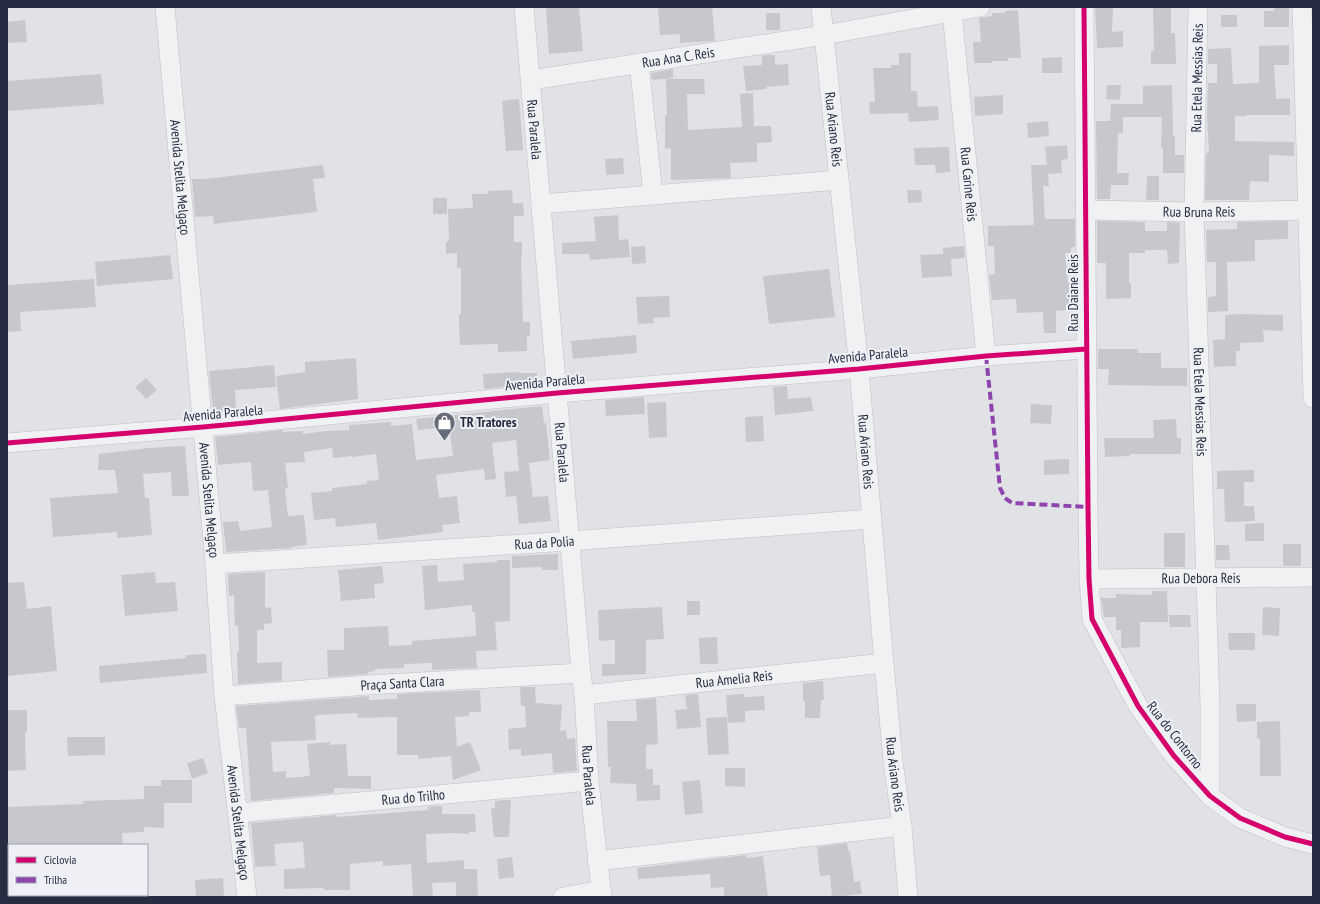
<svg xmlns="http://www.w3.org/2000/svg" width="1320" height="904" font-family="'PT Sans Narrow',sans-serif">
	<rect width="100%" height="100%" fill="#e1e2e6"/>
	<!-- building -->
	<path fill="#c7c8cd" d="M546,7h33l4,44 -34,3z
		M658,7h54l3,34 -35,2v-9l-20,1z
		M1095,7h18l-1,25 11,-1v16l-26,1z
		M1153,7h18v26h4l1,31h-25v-13h3z
		M1274,7h15v20h-25v-16h10z
		M1018,10l3,48h-13v3h-16v2h-18l-1,-21h8l-2,-24 13,-2v-3h13v-2z
		M766,13h14v17h-14z
		M1221,15h16v12h-16z
		M25,20l2,22 -20,1v-21z
		M1289,45v20h-15l2,34 14,-1v17h-44v1h-11v25l59,1v14l-25,-1v27l-19,-1 -1,19h-44l1,-47h3l-2,-36 1,-34h9v-19h-9v-15l23,-1 2,36 26,-1v-37z
		M899,53h12v38h6l1,16 20,-1 1,14 -30,2 -1,-9 -38,1 -1,-12h6l-2,-34h18v-3h8z
		M765,55h10v10l13,-1 1,21 -23,2v2l-20,2 -3,-25 19,-1v-9z
		M1062,57v16h-20v-15z
		M673,69v9l-21,2 -1,-7z
		M101,74l3,30 -97,7v-30z
		M666,79h38l1,15h-18l1,36 54,-3 -2,-33 13,-1 1,33h17l1,16 -15,1v19l-27,1 1,15 -60,2v-32l-6,1v-34h2z
		M1107,85h14l-1,15 -14,-1z
		M1172,85l1,51h2v19h9v18h-21v-25h-2l1,-31h-39v16h-5l-1,40h12l-1,12h-17l-1,14h-13l-1,-78h14l1,-17h32v-18z
		M1003,95v19l-28,2 -1,-19z
		M519,99l4,51 -17,1 -4,-50z
		M1048,121l1,15 -21,2 -1,-15z
		M1067,145l1,14 -7,1 1,13 -14,1 1,12h-6l2,33h30v28h-4v6h-6l3,30h2l1,12h1v15l-16,1v22h-12l-1,-21 -26,1 -1,-14 -24,1 -3,-25 6,-1 -1,-28h-6v-20l46,-1 -3,-60h16l-2,-18z
		M949,147l1,25 -14,1 -1,-8h-20l-1,-17z
		M623,158l1,16 -18,1 -1,-16z
		M323,165l2,13 -12,1 4,33 -103,12 -1,-8 -18,1 -3,-38h13z
		M1147,176h12v24h-13z
		M512,190l1,13h10l1,13h-10v26h8v15h-1l2,65h7v14h-3v15l-29,1v-8l-38,1 -1,-21v-10h2v-46h-4v-15l-11,1v-12l3,-1 -1,-32 25,-1 -1,-14h16v-3z
		M907,190h14l1,12 -14,1z
		M433,198h14v16h-14z
		M618,215l1,25 9,-1 2,18 -40,3 -1,-6h-27v-11l34,-2 -2,-24z
		M1097,221l48,1v9h22v-9l13,1 -1,40 -11,1 -1,-14h-22v3h-16v30h2v15l-25,1v-36h-9z
		M1288,221v18l-33,1v21l-28,1 1,49 -20,1v-15l8,-1v-34h-9l-1,-32 31,-1v-7z
		M645,246l1,17 -14,1 -1,-17z
		M964,246l1,12 -14,1 1,17 -30,2 -2,-23 23,-1v-6z
		M170,255l3,24 -76,7 -2,-24z
		M829,269l6,48 -66,7 -6,-48z
		M94,279l2,28 -76,5 1,19 -14,1v-47z
		M669,296l1,21 -17,1 1,5 -16,1 -2,-27z
		M1240,314l43,1v16l-20,-1 1,12 -24,1v8h-4v15l-22,1 -1,-27 12,-1v-24z
		M636,335l1,18 -64,6 -2,-18z
		M1098,349h40v4h23v15h26v18l-79,-1 1,-16h-11z
		M356,358l2,41 -78,10 -4,-33 29,-4v-10z
		M274,365l2,22 -41,3 1,21 -23,2 -4,-42z
		M519,372v1h18l1,11 -54,5 -1,-15z
		M146,378l11,12 -11,9 -11,-12z
		M787,386l1,13 23,-2 2,14 -38,4 -2,-28z
		M644,397l1,17 -39,2 -1,-16z
		M666,402l1,35 -18,1 -2,-35z
		M1031,404l21,1 -1,19 -21,-1z
		M542,406l2,17h2l4,37 -21,3 4,34 15,-1 3,25 -32,3 -3,-28 -10,1 -2,-25 15,-1 -3,-31 -24,3 4,36 -11,1 -1,-11 -48,6 3,23 18,-2 3,27 -18,2 1,7 -65,8 -2,-17 -40,4 -1,-9 -21,2 -3,-27 21,-2v-3l35,-4v-3l12,-1 -3,-26 -24,3v-1l-19,2 -1,-10 -28,4 1,10 -20,1 3,25h-3l3,28 16,-1 3,30 -16,2 1,1 -66,4 -3,-30 15,-1 2,10 32,-4 -4,-37 -15,1 -2,-29 -33,3 -3,-28 67,-7v2l21,-1v3l23,-3 23,-1v-5l42,-3v4l21,-2 4,36 37,-4 -4,-29 -31,3 -2,-11z
		M763,416l1,25 -18,1 -1,-25z
		M1176,419l1,19h4v16h-51v2l-25,1 -1,-19h50l-1,-18z
		M185,446l4,50h-17l-1,-24 -28,2 2,24h4l3,37 -35,3v-6l-64,5 -3,-39 68,-5 -3,-23h-17l1,-16 50,-6z
		M1069,459v15l-25,1v-15z
		M1254,470v12h-10v24h10l1,15 -30,1 -1,-33h-7v-18z
		M1264,523v18h-19v-17z
		M1164,533h21v34h-21z
		M1283,544h18v22h-18z
		M1216,545h13l1,15h-14z
		M558,554v16h-16v-3l-30,1v-12z
		M497,560h13v61l-15,1 2,28 -21,1 1,17 -45,2v-7l-28,1v4l-29,1v2l-7,1v2l-40,3 -1,-27h17v-22l44,-2 1,20 23,-1v-4l64,-5 -1,-24h-3v-7l-47,5 -3,-44 15,-1 1,17 26,-2 -1,-16 34,-2z
		M382,566l2,17 -10,1 1,14 -34,3 -3,-31z
		M155,572l1,11 19,-1 3,29 -53,5 -4,-41z
		M265,572v36l6,-1 1,16 -8,1v6h-7v33l25,-1v19l-44,3 -1,-32 2,-1 -1,-25h-3l-1,-31 -5,1 -1,-22z
		M24,582l3,27 24,-3 6,65 -50,5v-93z
		M1152,591h15l1,31h-28v25l-19,1v-18h-5v-13h-12l-3,-19h15v-4l36,1z
		M687,601h13v14h-13z
		M662,607l2,32 -18,1v34l-44,2v-12h13v-24l-16,1 -1,-31z
		M1263,607l17,1 -1,28 -17,-1z
		M1169,615h21l1,12h-21z
		M1228,633h27v17h-26z
		M717,637l1,27h-18l-1,-26z
		M206,654l1,19 -107,10 -1,-17 87,-8v-3z
		M823,681l1,19h-3l-1,18h-15v-17h-2v-18z
		M520,687h15l1,16 26,2 -2,26 6,-1 1,9 8,-1 2,33 -24,2 -1,-20 -31,3v-7l-12,1 -1,-21 18,-2 -1,-21h-4z
		M480,690l1,22h-12v4l-14,1 2,30 13,-5 11,28 -28,10 -2,-24 -33,3v-4h-21v-38l-39,1 -1,-5 -37,2 -5,1 1,24 -45,2 2,30 13,-1v7l24,-2 -3,-32 23,-2v3l16,-1 2,32h23v13l-37,-1v5l-83,8 -5,-73h-7l-3,-22 133,-10v4l28,-1v-5z
		M698,694l3,33 -24,2 -2,-19 12,-1 -2,-14z
		M744,694v3l20,-1 1,14 -20,1v11l-17,1 -2,-28z
		M656,698l2,46 -12,1v24h7v16h7v15l-23,1 -1,-17 -26,-1 1,-16h-3l-1,-46h30l-1,-21z
		M1236,704h20v17l-19,1z
		M7,710h20v22h-2l1,38 -19,1z
		M727,717l2,37 -21,1 -2,-37z
		M1280,721l1,55h-21v-37h-3v-17z
		M67,737h38v18l-37,1z
		M203,758l5,15 -16,6 -5,-16z
		M725,768h20v19l-20,-1z
		M161,780h31v23h-28v25l-20,-1v5l-22,1 1,12h-116v-38l76,-3v-3l61,-2v-13h17z
		M700,780l3,33 -18,2 -3,-33z
		M504,800h7l-2,37h-15l-3,-29h4v-7z
		M434,806h8v8h33l1,18h-7v2l-15,-1 -28,1 1,29 37,-3v9h13l1,28h-22v-15l-24,1 1,14h-20l-2,-33 -28,2v-5l-33,3v26h-26v-2l-40,1v-20l21,-1 -2,-26 -29,2 2,22 -21,1 -4,-44 85,-8 2,2 90,-7v-3z
		M847,843l1,8h2l4,31 6,-1 2,13 -30,3 -2,-22 -10,1 -3,-29z
		M746,855v3l17,-2 5,41h-44v-10l-13,1 -1,-14 -72,5 -1,-11z
		M512,857l2,20 -15,2 -2,-20z
		M223,878l1,19h-28l-1,-17z"/>
	<g fill="none" stroke-linecap="round" stroke-linejoin="round">
		<defs>
			<g id="minor">
				<path id="s1" d="M165,7l50,557 9,132 23,201"/>
				<path id="s2" d="M524,7l57,666 3,22 5,86 13,116"/>
				<path id="s3" d="M821,7l38,362 25,294 9,98 9,65 6,71"/>
				<path d="M1084,7l4,500 1,72 3,40 46,87 36,50 36,40 30,22 45,19 28,7"/>
				<path id="s4" d="M1198,7l-4,205 16,492v92"/>
				<path d="M1302,7l11,391"/>
				<path id="s5" d="M952,12l34,344"/>
				<path d="M639,63l14,132"/>
				<path id="s6" d="M531,80l293,-45 156,-28"/>
				<path d="M541,204l298,-24"/>
				<path id="s7" d="M1085,210l109,2 119,-2"/>
				<path d="M7,443l196,-16 354,-34 302,-24 127,-13 100,-7"/>
				<path id="s8" d="M215,564l354,-23 303,-22"/>
				<path id="s9" d="M1089,579l224,-2"/>
				<path id="s10" d="M584,695l300,-32"/>
				<path id="s11" d="M224,696l144,-11 213,-12"/>
				<path id="s12" d="M238,813l351,-32"/>
				<path d="M597,861l305,-35"/>
				<path d="M563,897l38,-7"/>
			</g>
		</defs>
		<!-- minor casing -->
		<use href="#minor" stroke="#bfc0c4" stroke-width="20"/>
		<!-- minor -->
		<use href="#minor" stroke="#f0f1f3" stroke-width="19"/>
		<!-- quiet -->
		<path stroke="#8e44ad" stroke-width="4" stroke-dasharray="8 4" stroke-linecap="butt" d="M986,356l14,132 5,10 7,5 76,4"/>
		<defs>
			<path id="cycleway" d="M1084,7l4,500 1,72 3,40 46,87 36,50 36,40 30,22 45,19 28,7
				M7,443l196,-16 354,-34 302,-24 127,-13 100,-7"/>
		</defs>
		<!-- cycleway casing -->
		<use href="#cycleway" stroke="#eef0f6" stroke-width="8"/>
		<!-- cycleway -->
		<use href="#cycleway" stroke="#d6006c" stroke-width="5"/>
	</g>
	<!-- icons -->
	<defs>
		<symbol id="shop-pin" viewBox="-11 -11 22 30"><path d="M0 17L-7.5 6A9.5 9.5 0 1 1 7.5 6Z" fill="#676c7b" stroke="#eef0f6"/><path d="M-5-2.5h2.3a2.7 3.5 0 0 1 5.4 0H5L5.5 6h-11ZM-1.5-2.5h3a1.5 2.3 0 0 0-3 0Z" fill="#fff"/></symbol>
	</defs>
	<g fill-rule="evenodd">
		<use href="#shop-pin" x="432" y="410" width="25" height="34"/>
	</g>
	<g text-anchor="middle" dominant-baseline="central" stroke-width="4" stroke-linejoin="round" paint-order="stroke">
		<!-- street labels -->
		<g font-size="14" fill="#262c41" stroke="#eef0f6">
			<text stroke="none"><textPath href="#s6" startOffset="149">Rua Ana C. Reis</textPath></text>
			<text transform="translate(1197 78) rotate(-89)">Rua Etela Messias Reis</text>
			<text stroke="none"><textPath href="#s2" startOffset="123">Rua Paralela</textPath></text>
			<text stroke="none"><textPath href="#s3" startOffset="123">Rua Ariano Reis</textPath></text>
			<text stroke="none"><textPath href="#s1" startOffset="171">Avenida Stelita Melgaço</textPath></text>
			<text stroke="none"><textPath href="#s5" startOffset="173">Rua Carine Reis</textPath></text>
			<text stroke="none"><textPath href="#s7" startOffset="114">Rua Bruna Reis</textPath></text>
			<text transform="translate(1073 293) rotate(-90)">Rua Daiane Reis</text>
			<text transform="translate(868 355) rotate(-5)">Avenida Paralela</text>
			<text transform="translate(545 382) rotate(-5)">Avenida Paralela</text>
			<text stroke="none"><textPath href="#s4" startOffset="395">Rua Etela Messias Reis</textPath></text>
			<text transform="translate(223 413) rotate(-5)">Avenida Paralela</text>
			<text stroke="none"><textPath href="#s2" startOffset="447">Rua Paralela</textPath></text>
			<text stroke="none"><textPath href="#s3" startOffset="447">Rua Ariano Reis</textPath></text>
			<text stroke="none"><textPath href="#s1" startOffset="495">Avenida Stelita Melgaço</textPath></text>
			<text stroke="none"><textPath href="#s8" startOffset="330">Rua da Polia</textPath></text>
			<text stroke="none"><textPath href="#s9" startOffset="112">Rua Debora Reis</textPath></text>
			<text stroke="none"><textPath href="#s10" startOffset="151">Rua Amelia Reis</textPath></text>
			<text stroke="none"><textPath href="#s11" startOffset="179">Praça Santa Clara</textPath></text>
			<text transform="translate(1175 735) rotate(52)">Rua do Contorno</text>
			<text stroke="none"><textPath href="#s3" startOffset="771">Rua Ariano Reis</textPath></text>
			<text stroke="none"><textPath href="#s2" startOffset="771">Rua Paralela</textPath></text>
			<text stroke="none"><textPath href="#s12" startOffset="176">Rua do Trilho</textPath></text>
			<text stroke="none"><textPath href="#s1" startOffset="819">Avenida Stelita Melgaço</textPath></text>
		</g>
		<!-- poi labels -->
		<g font-size="14" font-weight="bold" fill="#262c41" stroke="#eef0f6" text-anchor="start">
			<text x="460" y="422">TR Tratores</text>
		</g>
	</g>
	<!-- border -->
	<rect width="1320" height="904" fill="none" stroke="#262c41" stroke-width="16"/>
	<!-- legend -->
	<rect x="8" y="844" width="140" height="52" fill="#eef0f6" stroke="#9ea2ae"/>
	<rect x="16" y="857" width="20" height="6" fill="#d6006c" stroke="#9ea2ae"/>
	<text x="44" y="864" font-size="12" fill="#262c41">Ciclovia</text>
	<rect x="16" y="877" width="20" height="6" fill="#8e44ad" stroke="#9ea2ae"/>
	<text x="44" y="884" font-size="12" fill="#262c41">Trilha</text>
</svg>
